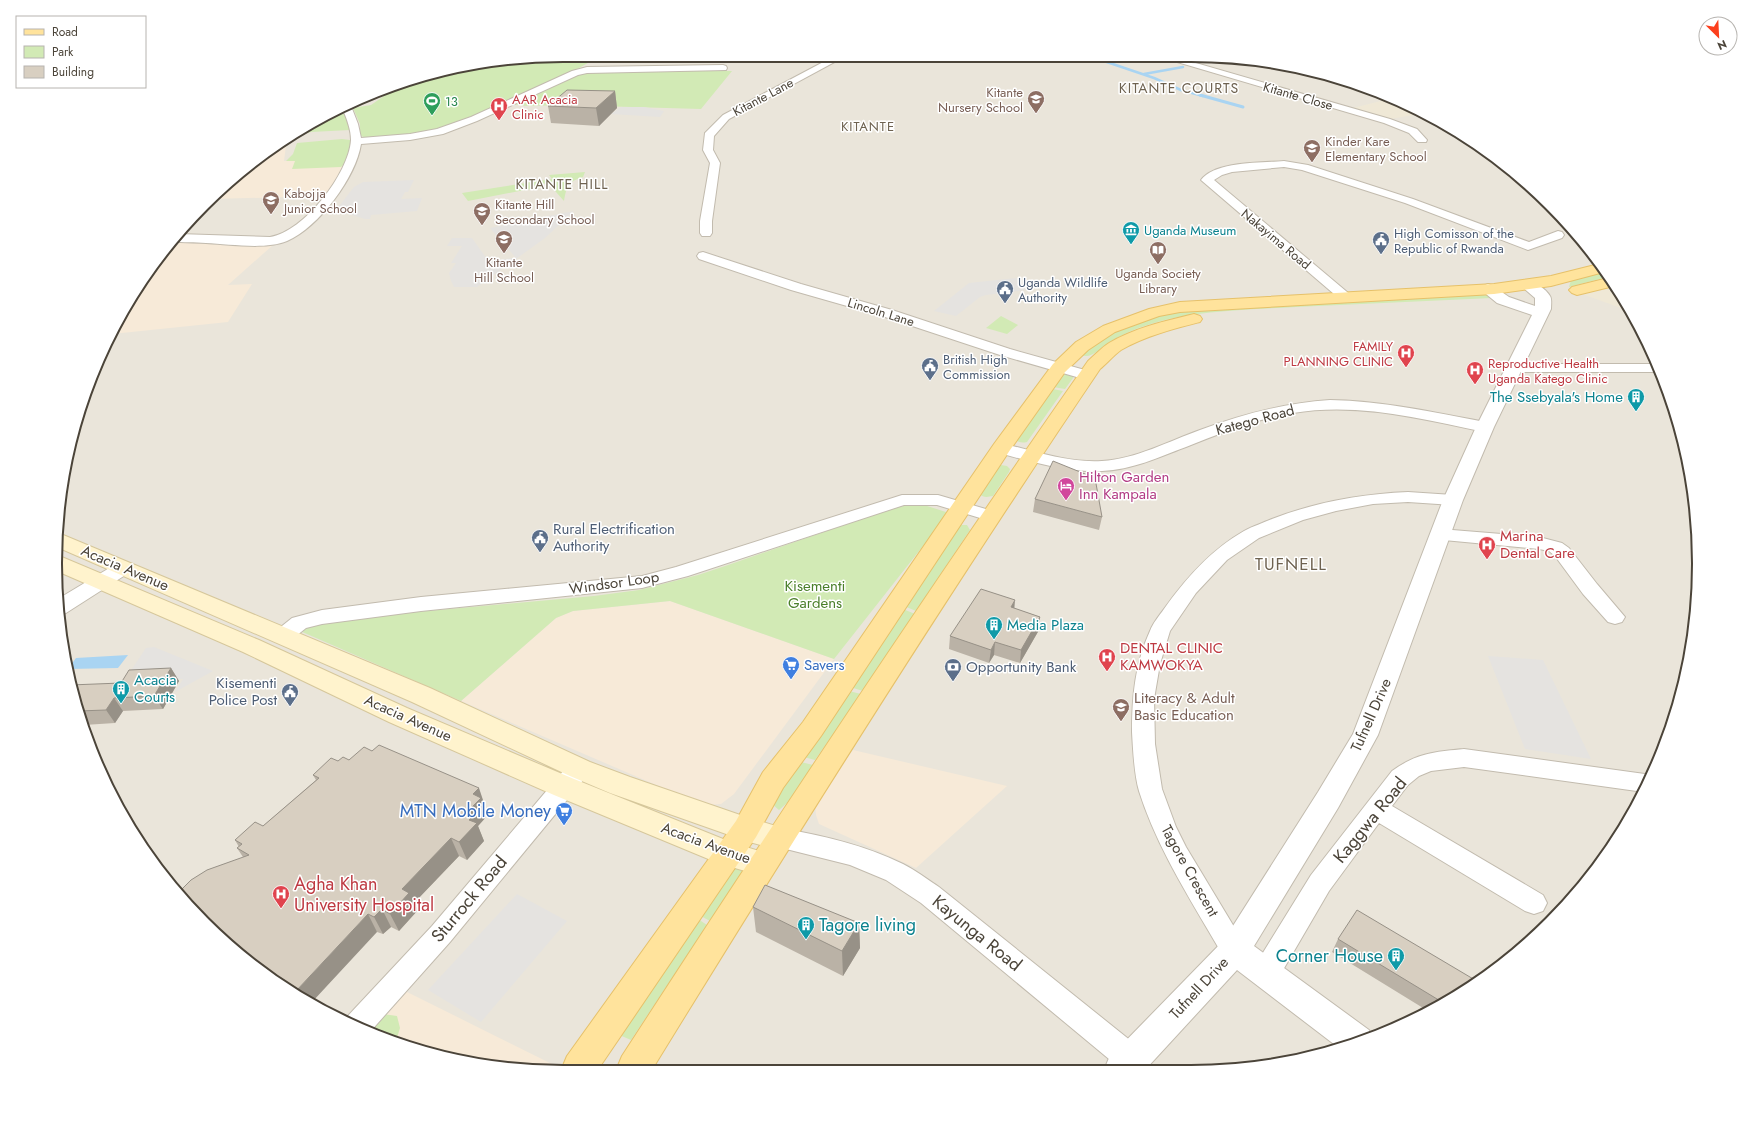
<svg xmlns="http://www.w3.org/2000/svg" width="1754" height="1127" font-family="Jost,sans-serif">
	<rect width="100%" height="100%" fill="#f6f3ec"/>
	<!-- residential -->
	<path fill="#eae5da" d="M497,59h760l128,35 115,66 73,68 58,81 41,91 23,97 3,100 -16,98 -36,94 -52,84 -68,73 -110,73 -94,36 -98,16 -727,-3 -128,-35 -115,-66 -73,-68 -40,-53 -34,-58 -35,-93 -13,-65 -3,-100 26,-130 41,-91 37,-55 68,-73 53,-40 119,-59z"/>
	<!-- commercial -->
	<path fill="#f7ead8" d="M287,138l-3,23 66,-2 -23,37 -115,3 16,-18z
		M172,241l101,4 -45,40 24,-1 -24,38 -116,12 11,-25 37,-55z
		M670,601l164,58 -100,135 -13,10 -11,1 -19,-5 -230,-99 95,-83 17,-7z
		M853,750l154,36 -91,82 -97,-44 -3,-9 -1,-13z
		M401,989l159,79h-63l-132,-37z"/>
	<!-- education -->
	<path fill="#efe8d6" d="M1393,98l27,16 -30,5 -37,-11z
		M1614,285l18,27 -50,-18z"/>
	<!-- green -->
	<path fill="#d2eab5" d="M497,59h98l-43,24 31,-12h149l-31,38 -139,-4 -35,1 -18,-2 -38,17 -54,14 -52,3 -5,-3v-11l-7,-16 18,-3 36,-25z
		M339,112l7,3 4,15 -39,2 -25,7 27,-14 7,-1 1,-3z
		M342,139l8,1v19l-9,8 -49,2 3,-8h-9l7,-7 4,-11z
		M585,172l-2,5c-15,5 -16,8 -19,24l-16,-18 -15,3 2,2 -67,13 -6,-8 90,-14 -3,-4z
		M1604,271l3,6 -38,10 2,-7z
		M1487,293l5,5c-65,3 -131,6 -196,9 -35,2 -71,3 -106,8 -28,4 -58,13 -82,28 -8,5 -18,18 -28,11l25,-19 54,-20 28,-4z
		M1001,316l17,9 -11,9 -21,-6z
		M1069,374l4,2v2l-8,11 -12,-2 9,-12z
		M1053,389l10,2 -36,51c-4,1 -9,1 -12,-3z
		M1001,465l6,1 3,3 -1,3 -16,24c-5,1 -10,2 -13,-2l16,-27z
		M907,505h17l25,8 -115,146 -164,-58 -97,10 -17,7 -95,83 -161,-70 12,-7 59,-8 223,-20 45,-6 59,-15 30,-10 154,-53z
		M961,525h6l3,5 -54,81 -12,-5 54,-78z
		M903,609l12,5 -52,77 -13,-4z
		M849,691l12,3 -46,66 -15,-4z
		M797,761l16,4 -26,38 -8,7 -6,-5z
		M734,866l13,3 -37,52 -11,-6z
		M698,919l9,6 -76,115 -14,-6z
		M383,1014l14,2 3,12 -4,13 -29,-9z"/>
	<!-- parking -->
	<path fill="#e5e3e0" d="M621,107h23l20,4 -4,6 -49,-3z
		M414,180l-6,12h-3l-4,7 21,-1 -5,13 -46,4 -1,4h-5l-29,-9 18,-23 9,-5z
		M574,211l-29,27 -68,49h-23l-3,-6 -2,-8 7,-10h-5l11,-17h-15l5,-8h20l17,24 23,-4h4l-26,-30z
		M1016,278l9,12 -39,5 -6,2 -24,19 -22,-5 35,-28z
		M154,647l59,24 -38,21 8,-13 -46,2 -11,-3 20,-30z
		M1488,656l55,4 48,99 -66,-10z
		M517,894l50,27 -86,101 -53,-32z"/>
	<!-- water -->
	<path fill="#a9d4f2" d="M128,655l-10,13 -50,1 8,-11z"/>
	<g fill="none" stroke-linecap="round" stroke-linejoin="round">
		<!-- stream-far1 -->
		<path stroke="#a9d4f2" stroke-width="2.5" d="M1098,59l56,19 27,12 22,6
			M1144,74l39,-7"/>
		<!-- stream -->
		<path stroke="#a9d4f2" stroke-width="3" d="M1200,95l43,12"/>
		<defs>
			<path id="minor" d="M829,59h11l-111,60 -15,17 -1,14 7,13 -8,58v12l-2,3h-8l-2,-3v-12l10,-58 -7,-13 2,-17 18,-18z
				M1167,59h15l208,60 27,10 10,11 -1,2h-8l-9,-9 -25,-10z
				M723,65l3,1 1,2 -1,2 -139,3 -9,2 -101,46 -34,13 -33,6 -49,4c-5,33 -42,83 -74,97 -21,9 -58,3 -81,2 -11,-1 -23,0 -34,-2l6,-7 92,3c34,-5 79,-64 81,-97 0,-10 -4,-21 -8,-30l8,-4 7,18 3,14 49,-4 27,-5 34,-12 101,-46 15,-4z
				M1284,161l24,4 105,34 116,43 29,-11 4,1 2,3 -2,3 -34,12 -123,-47 -103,-33 -18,-3 -52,5 -10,3 -8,5 139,117 -2,3h-10l-140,-120c14,-19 61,-17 83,-19z
				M703,252l98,32 91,26 118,39 82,23 3,3 -3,3 -5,2 -87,-25 -118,-39 -91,-26 -92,-31 -2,-3 2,-3z
				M1513,364h142l4,8h-146l-5,-1 -2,-3 2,-3z
				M1330,400c53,1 103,12 155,22l6,2 2,3 -2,3 -6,2c-63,-13 -127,-30 -192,-19 -37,6 -72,20 -107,34 -27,10 -54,23 -84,24 -36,2 -72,-10 -107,-19l-2,-4 2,-4 6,-1c33,8 66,20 101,18 34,-2 67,-20 98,-31 43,-16 85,-27 130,-30z
				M1408,492l45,3 6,1 3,4 -3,4 -6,1 -45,-3 -35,2 -37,7 -33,9 -44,18 -32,22 -31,33 -26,38 -10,33 -6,35 1,45 7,45 14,38 10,20 62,103 -3,9 -10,3 -10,-3c-31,-54 -67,-108 -86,-168 -5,-17 -6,-42 -7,-59 0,-36 3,-68 18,-101 3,-8 9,-15 14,-22 22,-31 47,-59 80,-78 9,-5 19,-8 28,-12 44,-17 89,-25 136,-27z
				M902,495h36l58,17 3,4 -3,4 -6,1 -53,-16h-33l-216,71 -46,12 -221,23 -99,13 -16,4 -15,12 -7,2 -7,-2 -3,-5 3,-5 15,-12 30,-8 99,-13 221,-21 34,-9z
				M1440,529l99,8 23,6 7,5 28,36 28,33 -3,5 -7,2 -7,-2 -25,-28 -28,-38 -6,-5 -10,-2 -106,-10 -2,-4 2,-4z
				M123,562l7,2 3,4 -3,4 -64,41 -7,2 -1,-16 58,-35z
				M1464,749l188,26 -8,17 -180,-25 -33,4 -12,5 -11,9 -16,21 151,89 4,8 -4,8 -9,3 -9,-3 -146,-88 -50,68 -53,91 -10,4 -10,-4 -4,-9 4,-9 55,-89 81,-104c25,-18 42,-19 72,-22z
				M573,767l8,2 4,7 -4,7 -131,159 -81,91 -24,-14 87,-93 133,-157z
				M779,828c43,7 85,17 124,36 12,6 24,15 36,23l202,162 5,10 -5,10 -3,2 -17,-2 -200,-166 -35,-23 -36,-15 -80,-20 -3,-7 3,-7z"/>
			<path id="tertiary" d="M1528,280c7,2 18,9 22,16 2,3 1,9 1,13l-57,118 -31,73 -85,235 -40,73 -84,138 115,84 2,6 -32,12 -102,-78 -93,101 -40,-1 5,-12 115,-118 94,-148 35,-58 90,-234 33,-73 56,-112 -35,-12 -17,-14 3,-3 5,-2 5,2 16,11 26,9v-8l-15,-13 3,-3z"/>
			<path id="secondary" d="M56,532l374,156 160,74 40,15 116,40 43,13 4,8 -4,8 -10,4 -33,-9 -136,-48 -40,-17 -158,-74 -355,-155z
				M57,555l202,85 148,68 167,71 159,64 39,12 5,9 -5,9 -10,3 -44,-13 -164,-68 -165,-73 -146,-70 -186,-81z"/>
			<path id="primary" d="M1599,264l5,8 -53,14 -57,8 -314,18 -21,4 -44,16 -27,18 -23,22 -55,78 -189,286 -38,52 -27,49 -157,231h-37l5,-12 169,-235 27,-49 40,-50 191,-278 59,-80 23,-22 27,-16 46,-17 31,-7 314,-18 57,-8z
				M1608,278l6,8 -37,9 -5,-2 -3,-3 3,-3z
				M1194,314l6,2 2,3 -2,3c-27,7 -55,14 -79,28 -7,5 -14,13 -21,19 -155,229 -302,463 -447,699h-36l5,-12c152,-234 306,-466 466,-695 7,-6 13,-13 21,-18 25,-15 56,-22 85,-29z"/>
		</defs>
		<!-- minor casing -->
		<use href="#minor" stroke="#c2bbae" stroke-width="2"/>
		<!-- tertiary casing -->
		<use href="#tertiary" stroke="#c2bbae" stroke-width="2"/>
		<!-- secondary casing -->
		<use href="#secondary" stroke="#d6c79b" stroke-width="2"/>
		<!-- primary casing -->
		<use href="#primary" stroke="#e6c16a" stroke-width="2"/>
		<!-- minor -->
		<use href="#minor" fill="#fff" fill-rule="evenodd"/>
		<!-- tertiary -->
		<use href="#tertiary" fill="#fff" fill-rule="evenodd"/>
		<!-- secondary -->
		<use href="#secondary" fill="#fff3cd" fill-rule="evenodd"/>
		<!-- primary -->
		<use href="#primary" fill="#ffe39c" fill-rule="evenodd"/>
	</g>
	<!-- wall -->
	<path fill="#bab2a6" d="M615,91l2,17 -18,18 -48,-3 -3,-17z
		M1613,284l9,13 -12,-6z
		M1035,499l67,18 -3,13 -66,-18z
		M1014,608l26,9 -1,13 -19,33 -26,-8 -5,8 -40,-14 1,-13z
		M171,668l8,13 -16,28 -40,2 -8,12 -31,2 -12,-30 49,-12z
		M349,760l136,46 -1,2 3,8 -9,10 6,15 -17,19 -8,-4 -45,47 4,7 -19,21 -8,-4 -8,7 -6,-2 -134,-75 -6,-9 2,-1 -4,-7 28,-14 53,-46 -3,-5 25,-14z
		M753,907l106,16 1,25 -17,28 -87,-44z
		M1338,939l137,41 -47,31 -96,-59z"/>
	<!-- shaded-wall -->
	<path fill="#979187" d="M615,91l2,17 -18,18 -3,-18z
		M1015,600l-1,13 -3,-6z
		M1040,617l-1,13 -19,33 1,-13z
		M995,642l-1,13 -5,8 2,-13z
		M171,668l8,13 -16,28 -9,-13z
		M114,698l9,13 -8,12 -9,-13z
		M479,788l6,18 -1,2 3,8 -9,10 6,15 -17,19 -8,-18 10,-22 -2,-8 6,-18z
		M451,838l8,18 -45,47 4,7 -19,21 -9,-17 12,-25z
		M382,909l9,18 -8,7 -9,-17z
		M368,914l9,18 -64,69 -17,-10z
		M859,923l1,25 -17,28 -1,-25z"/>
	<!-- building -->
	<path fill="#d8cfc1" stroke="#979187" d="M567,90l48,1 -19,17 -48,-2z
		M1053,461l42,17 7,39 -67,-18z
		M981,589l34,11 -4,7 29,10 -19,33 -26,-8 -4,8 -41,-14z
		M171,668l-17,28 -40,2 -8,12 -28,1 -6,-16 -2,-10 51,-2 8,-13z
		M379,745l100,43 -6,6 8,4 -14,14 7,3 -5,5 8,3 -18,19 -8,-4 -49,51 7,4 -19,21 -8,-5 -8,8 -6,-3 -72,77 -42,-24 -73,-68 -3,-4 1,-3 12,-12 16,-10 42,-15 -12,-7 5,-4 -7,-4 20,-18 8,4 56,-48 -6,-3 18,-17 7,3 5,-4 6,3 15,-13 8,4z
		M765,885l94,38 -17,28 -89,-44z
		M1357,910l118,70 -33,22 -104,-63z"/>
	<!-- icons -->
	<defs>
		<symbol id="school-pin" viewBox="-11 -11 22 30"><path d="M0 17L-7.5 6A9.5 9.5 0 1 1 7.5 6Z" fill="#8d6e63" stroke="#fff"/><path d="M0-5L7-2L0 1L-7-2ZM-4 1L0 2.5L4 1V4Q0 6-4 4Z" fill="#fff"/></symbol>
		<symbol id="stadium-pin" viewBox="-11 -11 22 30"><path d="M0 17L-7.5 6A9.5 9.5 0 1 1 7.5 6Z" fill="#2e9e5b" stroke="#fff"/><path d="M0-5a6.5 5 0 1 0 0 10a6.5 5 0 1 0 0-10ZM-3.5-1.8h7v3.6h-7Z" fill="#fff"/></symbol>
		<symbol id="hospital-pin" viewBox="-11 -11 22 30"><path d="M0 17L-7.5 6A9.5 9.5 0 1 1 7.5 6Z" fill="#e0444e" stroke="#fff"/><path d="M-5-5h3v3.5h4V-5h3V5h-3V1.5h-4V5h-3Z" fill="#fff"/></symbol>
		<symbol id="museum-pin" viewBox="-11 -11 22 30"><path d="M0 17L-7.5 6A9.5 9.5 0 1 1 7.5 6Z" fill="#0f9aa8" stroke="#fff"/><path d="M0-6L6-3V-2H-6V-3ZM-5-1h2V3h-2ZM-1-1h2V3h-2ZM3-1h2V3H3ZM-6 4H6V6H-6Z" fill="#fff"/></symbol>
		<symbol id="civic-pin" viewBox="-11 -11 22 30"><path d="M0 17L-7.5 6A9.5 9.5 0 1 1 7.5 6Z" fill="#5c6f8a" stroke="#fff"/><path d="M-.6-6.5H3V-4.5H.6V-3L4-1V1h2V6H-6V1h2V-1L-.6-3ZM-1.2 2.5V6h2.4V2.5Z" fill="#fff"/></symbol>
		<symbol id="library-pin" viewBox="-11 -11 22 30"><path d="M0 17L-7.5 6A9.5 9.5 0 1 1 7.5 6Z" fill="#8d6e63" stroke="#fff"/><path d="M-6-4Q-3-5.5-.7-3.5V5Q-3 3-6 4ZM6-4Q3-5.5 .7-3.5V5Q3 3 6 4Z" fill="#fff"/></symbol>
		<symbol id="building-pin" viewBox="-11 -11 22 30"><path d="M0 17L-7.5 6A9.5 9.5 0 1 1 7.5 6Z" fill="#0f9aa8" stroke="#fff"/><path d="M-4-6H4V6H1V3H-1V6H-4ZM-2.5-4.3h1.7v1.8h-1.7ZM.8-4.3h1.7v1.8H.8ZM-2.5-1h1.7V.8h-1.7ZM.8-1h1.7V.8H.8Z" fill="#fff"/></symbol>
		<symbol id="hotel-pin" viewBox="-11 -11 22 30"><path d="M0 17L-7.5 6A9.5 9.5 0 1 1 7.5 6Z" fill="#d1479c" stroke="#fff"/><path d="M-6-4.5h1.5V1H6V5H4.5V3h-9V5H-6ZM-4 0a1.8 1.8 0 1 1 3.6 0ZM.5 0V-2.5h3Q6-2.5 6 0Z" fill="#fff"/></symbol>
		<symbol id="supermarket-pin" viewBox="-11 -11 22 30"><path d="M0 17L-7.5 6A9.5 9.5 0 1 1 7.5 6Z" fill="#3f7fe0" stroke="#fff"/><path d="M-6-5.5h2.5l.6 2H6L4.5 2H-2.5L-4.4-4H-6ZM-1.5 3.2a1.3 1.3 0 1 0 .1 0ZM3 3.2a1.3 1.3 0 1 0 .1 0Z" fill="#fff"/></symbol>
		<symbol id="bank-pin" viewBox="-11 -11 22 30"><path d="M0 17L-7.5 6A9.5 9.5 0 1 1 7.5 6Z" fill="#5c6f8a" stroke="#fff"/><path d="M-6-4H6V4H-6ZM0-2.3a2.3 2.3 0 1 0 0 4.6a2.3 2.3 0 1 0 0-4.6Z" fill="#fff"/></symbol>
		<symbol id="university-pin" viewBox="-11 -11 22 30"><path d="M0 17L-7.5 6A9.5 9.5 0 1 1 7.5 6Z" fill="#8d6e63" stroke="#fff"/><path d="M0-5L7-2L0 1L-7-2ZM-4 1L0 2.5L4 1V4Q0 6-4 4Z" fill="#fff"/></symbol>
	</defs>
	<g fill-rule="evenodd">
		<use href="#school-pin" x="1026" y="89" width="20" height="27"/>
		<use href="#stadium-pin" x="422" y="91" width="20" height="27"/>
		<use href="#hospital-pin" x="489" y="96" width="20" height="27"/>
		<use href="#school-pin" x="1302" y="138" width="20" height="27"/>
		<use href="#school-pin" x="261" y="190" width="20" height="27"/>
		<use href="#school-pin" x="472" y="201" width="20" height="27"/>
		<use href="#museum-pin" x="1121" y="220" width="20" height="27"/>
		<use href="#school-pin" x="494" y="229" width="20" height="27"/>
		<use href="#civic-pin" x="1371" y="230" width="20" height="27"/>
		<use href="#library-pin" x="1148" y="240" width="20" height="27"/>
		<use href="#civic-pin" x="995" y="279" width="20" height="27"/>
		<use href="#hospital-pin" x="1396" y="343" width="20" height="27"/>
		<use href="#civic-pin" x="920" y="356" width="20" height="27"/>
		<use href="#hospital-pin" x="1465" y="360" width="20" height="27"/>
		<use href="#building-pin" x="1626" y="387" width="20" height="27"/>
		<use href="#hotel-pin" x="1056" y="476" width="20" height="27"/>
		<use href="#civic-pin" x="530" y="528" width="20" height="27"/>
		<use href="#hospital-pin" x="1477" y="535" width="20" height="27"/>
		<use href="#building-pin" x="984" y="615" width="20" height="27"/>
		<use href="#hospital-pin" x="1097" y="647" width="20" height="27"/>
		<use href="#supermarket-pin" x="781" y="655" width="20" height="27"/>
		<use href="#bank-pin" x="943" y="657" width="20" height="27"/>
		<use href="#building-pin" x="111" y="679" width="20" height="27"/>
		<use href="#civic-pin" x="280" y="682" width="20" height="27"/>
		<use href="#university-pin" x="1111" y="697" width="20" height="27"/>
		<use href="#supermarket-pin" x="554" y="801" width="20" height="27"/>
		<use href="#hospital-pin" x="271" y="884" width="20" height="27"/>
		<use href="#building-pin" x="796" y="915" width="20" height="27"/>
		<use href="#building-pin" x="1386" y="946" width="20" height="27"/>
	</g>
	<g text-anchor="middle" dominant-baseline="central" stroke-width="3" stroke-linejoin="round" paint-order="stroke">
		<!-- far-education labels -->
		<g font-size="13" fill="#785e54" stroke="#fff" text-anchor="start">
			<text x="1023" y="92" text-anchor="end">Kitante<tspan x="1023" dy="15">Nursery School</tspan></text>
			<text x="1325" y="141">Kinder Kare<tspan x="1325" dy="15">Elementary School</tspan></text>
			<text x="284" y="193">Kabojja<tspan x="284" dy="15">Junior School</tspan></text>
			<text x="495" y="204">Kitante Hill<tspan x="495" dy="15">Secondary School</tspan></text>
			<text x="504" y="262" text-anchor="middle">Kitante<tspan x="504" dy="15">Hill School</tspan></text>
			<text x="1158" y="273" text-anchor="middle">Uganda Society<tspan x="1158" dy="15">Library</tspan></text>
		</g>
		<!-- far-street labels -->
		<g font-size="13" fill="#4b4439" stroke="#fff">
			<text transform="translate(1298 96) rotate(16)">Kitante Close</text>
			<text transform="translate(763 97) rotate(-28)">Kitante Lane</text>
			<text transform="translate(1276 239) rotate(40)">Nakayima Road</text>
			<text transform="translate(881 312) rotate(17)">Lincoln Lane</text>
		</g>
		<!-- far-health labels -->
		<g font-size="13" fill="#be3a42" stroke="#fff" text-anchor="start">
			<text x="512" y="99">AAR Acacia<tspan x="512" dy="15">Clinic</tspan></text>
			<text x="1393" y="346" text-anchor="end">FAMILY<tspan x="1393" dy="15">PLANNING CLINIC</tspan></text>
			<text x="1488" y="363">Reproductive Health<tspan x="1488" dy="15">Uganda Katego Clinic</tspan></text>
		</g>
		<!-- far-leisure labels -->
		<g font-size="13" fill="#27864d" stroke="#fff" text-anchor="start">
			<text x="445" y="101">13</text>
		</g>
		<!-- far-neighbourhood labels -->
		<g font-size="13" letter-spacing="1" fill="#6e6250" stroke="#fff">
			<text x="868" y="126">KITANTE</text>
		</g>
		<!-- far-culture labels -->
		<g font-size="13" fill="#0d838f" stroke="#fff" text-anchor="start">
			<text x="1144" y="230">Uganda Museum</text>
		</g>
		<!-- far-service labels -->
		<g font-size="13" fill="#4e5e75" stroke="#fff" text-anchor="start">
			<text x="1394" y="233">High Comisson of the<tspan x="1394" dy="15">Republic of Rwanda</tspan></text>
			<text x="1018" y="282">Uganda Wildlife<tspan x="1018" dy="15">Authority</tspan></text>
			<text x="943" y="359">British High<tspan x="943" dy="15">Commission</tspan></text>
		</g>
		<!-- far-quarter labels -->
		<g font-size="14" letter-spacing="1" fill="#6e6250" stroke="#fff">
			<text x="1179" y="88">KITANTE COURTS</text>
			<text x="562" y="184">KITANTE HILL</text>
		</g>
		<!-- culture labels -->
		<g font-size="15" fill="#0d838f" stroke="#fff" text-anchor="start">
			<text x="1623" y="397" text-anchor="end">The Ssebyala's Home</text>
			<text x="1007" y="625">Media Plaza</text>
			<text x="134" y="680">Acacia<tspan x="134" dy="17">Courts</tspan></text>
		</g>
		<!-- street labels -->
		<g font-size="15" fill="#4b4439" stroke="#fff">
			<text transform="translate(1255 420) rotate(-15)">Katego Road</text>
			<text transform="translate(125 568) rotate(23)">Acacia Avenue</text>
			<text transform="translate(614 583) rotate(-8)">Windsor Loop</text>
			<text transform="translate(1371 715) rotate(-66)">Tufnell Drive</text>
			<text transform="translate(408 718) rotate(24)">Acacia Avenue</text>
			<text transform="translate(706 843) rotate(20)">Acacia Avenue</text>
			<text transform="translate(1190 871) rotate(61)">Tagore Crescent</text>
			<text transform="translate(1199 988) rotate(-47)">Tufnell Drive</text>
		</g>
		<!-- hotel labels -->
		<g font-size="15" fill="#b23c85" stroke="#fff" text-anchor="start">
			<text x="1079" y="477">Hilton Garden<tspan x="1079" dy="17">Inn Kampala</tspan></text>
		</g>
		<!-- service labels -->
		<g font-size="15" fill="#4e5e75" stroke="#fff" text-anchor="start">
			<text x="553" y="529">Rural Electrification<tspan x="553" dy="17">Authority</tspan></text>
			<text x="966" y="667">Opportunity Bank</text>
			<text x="277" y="683" text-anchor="end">Kisementi<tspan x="277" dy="17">Police Post</tspan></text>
		</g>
		<!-- health labels -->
		<g font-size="15" fill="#be3a42" stroke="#fff" text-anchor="start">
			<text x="1500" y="536">Marina<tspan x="1500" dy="17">Dental Care</tspan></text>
			<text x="1120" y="648">DENTAL CLINIC<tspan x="1120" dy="17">KAMWOKYA</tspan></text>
		</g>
		<!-- park labels -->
		<g font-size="15" fill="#4a7f2a" stroke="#fff">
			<text x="815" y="586">Kisementi<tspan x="815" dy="17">Gardens</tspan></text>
		</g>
		<!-- shop labels -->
		<g font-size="15" fill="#366cbe" stroke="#fff" text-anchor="start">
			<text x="804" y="665">Savers</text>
		</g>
		<!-- education labels -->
		<g font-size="15" fill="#785e54" stroke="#fff" text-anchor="start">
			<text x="1134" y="698">Literacy &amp; Adult<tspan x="1134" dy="17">Basic Education</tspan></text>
		</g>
		<!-- quarter labels -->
		<g font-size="17" letter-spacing="1" fill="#6e6250" stroke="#fff">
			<text x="1291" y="564">TUFNELL</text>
		</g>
		<!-- near-shop labels -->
		<g font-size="18" fill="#366cbe" stroke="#fff" text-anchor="end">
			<text x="551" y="811">MTN Mobile Money</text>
		</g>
		<!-- near-street labels -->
		<g font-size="18" fill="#4b4439" stroke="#fff">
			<text transform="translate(1370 820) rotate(-51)">Kaggwa Road</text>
			<text transform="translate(469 899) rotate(-50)">Sturrock Road</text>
			<text transform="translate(977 933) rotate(39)">Kayunga Road</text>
		</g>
		<!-- near-health labels -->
		<g font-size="18" fill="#be3a42" stroke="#fff" text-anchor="start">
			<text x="294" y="884">Agha Khan<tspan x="294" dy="21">University Hospital</tspan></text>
		</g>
		<!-- near-culture labels -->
		<g font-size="18" fill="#0d838f" stroke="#fff" text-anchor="start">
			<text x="819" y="925">Tagore living</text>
			<text x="1383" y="956" text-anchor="end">Corner House</text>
		</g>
	</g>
	<!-- crop -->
	<path d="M0 0H1754V1127H0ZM563 62H1191A501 501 0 0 1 1692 563V564A501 501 0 0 1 1191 1065H563A501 501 0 0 1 62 564V563A501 501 0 0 1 563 62Z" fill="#fff" fill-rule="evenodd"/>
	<path fill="none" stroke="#4b4439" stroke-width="2" d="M563 62H1191A501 501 0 0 1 1692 563V564A501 501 0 0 1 1191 1065H563A501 501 0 0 1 62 564V563A501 501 0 0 1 563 62Z"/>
	<!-- legend -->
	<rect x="16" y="16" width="130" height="72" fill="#ffffff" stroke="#b7b4b0"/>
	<rect x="24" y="29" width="20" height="6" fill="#ffe39c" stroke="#b7b4b0"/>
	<text x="52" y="36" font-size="12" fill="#4b4439">Road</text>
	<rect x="24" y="46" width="20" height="12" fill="#d2eab5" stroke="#b7b4b0"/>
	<text x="52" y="56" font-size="12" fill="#4b4439">Park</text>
	<rect x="24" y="66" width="20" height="12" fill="#d8cfc1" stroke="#b7b4b0"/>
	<text x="52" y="76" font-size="12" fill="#4b4439">Building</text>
	<!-- north arrow -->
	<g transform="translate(1718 36) rotate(156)"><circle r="19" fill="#ffffff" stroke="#b7b4b0"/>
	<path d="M0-3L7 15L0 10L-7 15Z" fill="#fc3f1d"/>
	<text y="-6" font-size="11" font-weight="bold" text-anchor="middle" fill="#4b4439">N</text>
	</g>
</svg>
